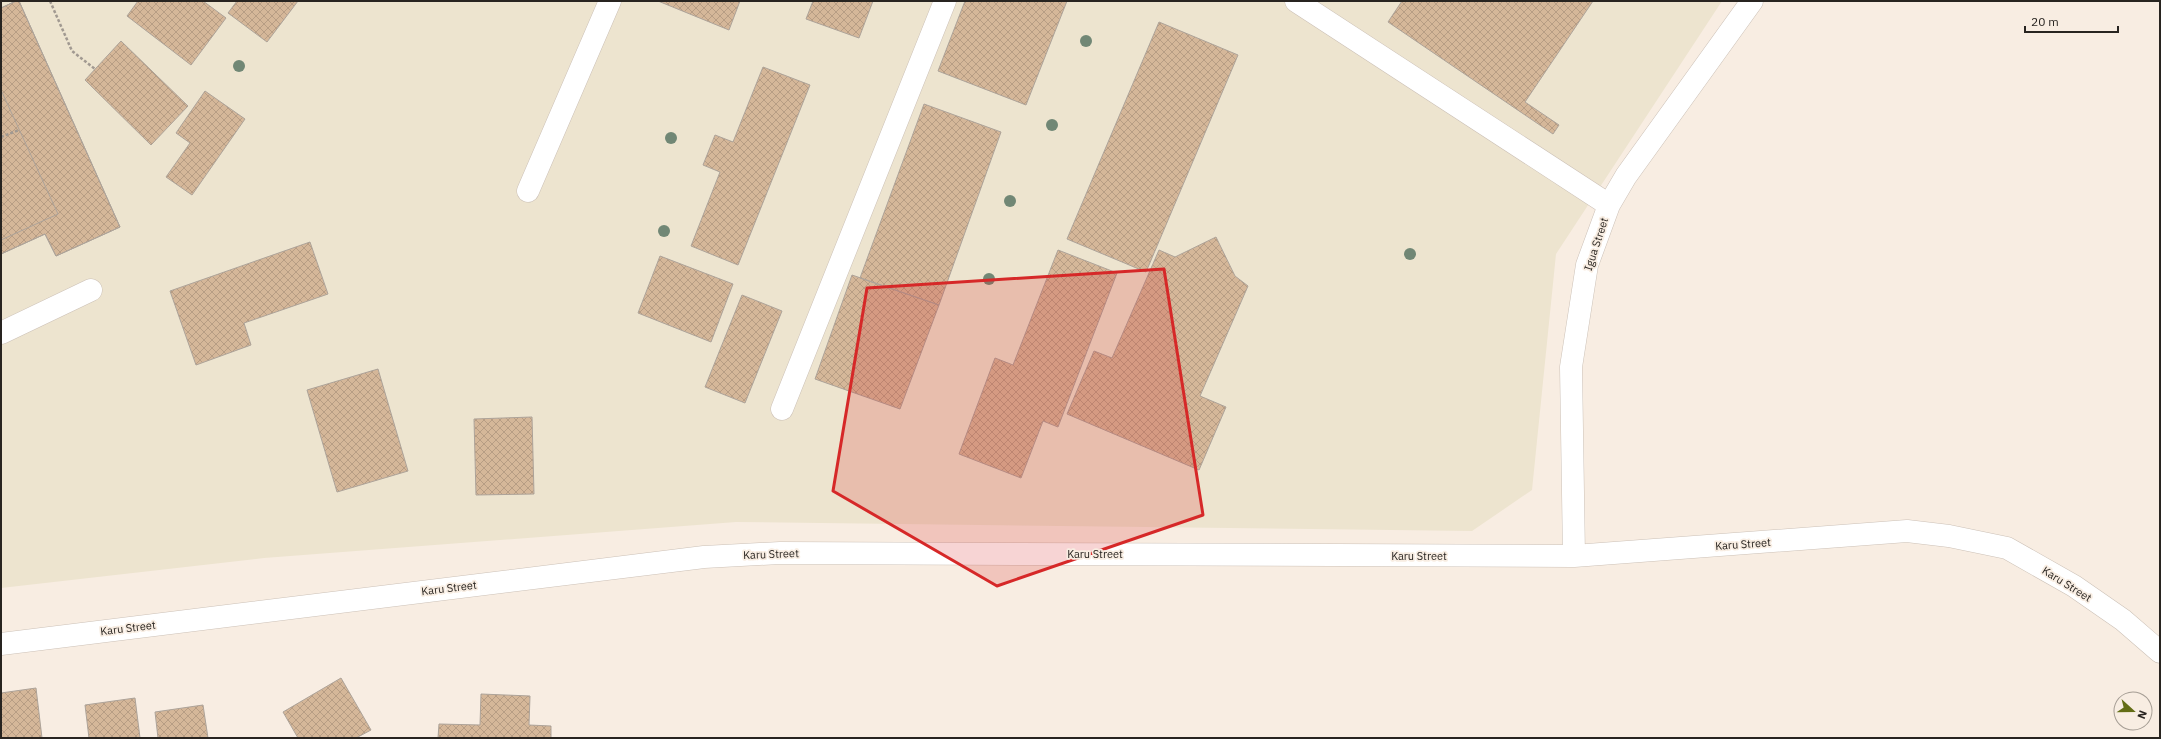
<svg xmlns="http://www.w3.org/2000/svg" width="2161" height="739" font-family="'IBM Plex Sans',sans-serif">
	<defs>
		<pattern id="building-cross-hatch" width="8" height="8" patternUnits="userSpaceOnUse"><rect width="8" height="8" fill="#d5b799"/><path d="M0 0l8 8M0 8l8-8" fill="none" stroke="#b79d84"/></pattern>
	</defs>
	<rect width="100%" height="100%" fill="#f8ede2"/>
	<!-- education -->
	<path fill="#ede4cf" d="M1,1h1721l-166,253 -24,236 -60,41 -736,-9 -472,36 -263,30z"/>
	<!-- building -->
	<path fill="url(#building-cross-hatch)" stroke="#ada399" d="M16,1h3l101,226 -64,29 -11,-22 -44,20v-14l57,-26 -57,-124v-82z
		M16,1h3l101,226 -64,29 -11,-22 -44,20v-246z
		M138,1h65l23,17 -35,47 -64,-49z
		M237,1h61l-31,41 -39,-29z
		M658,1h82l-11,29z
		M813,1h60l-14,37 -53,-19z
		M965,1h102l-41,104 -88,-34z
		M1402,1h191l-68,101 34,23 -6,9 -165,-112z
		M1159,22l79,33 -92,217 -79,-33z
		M121,41l67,65 -37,39 -66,-65z
		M763,67l47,18 -72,180 -47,-19 29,-74 -17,-7 12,-30 18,7z
		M205,91l40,28 -53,76 -26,-18 24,-34 -14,-10z
		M924,104l77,28 -62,173 -79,-27z
		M1216,237l19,39 13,10 -48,110 26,11 -27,63 -132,-56 27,-63 18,7 47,-108 16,7z
		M310,242l18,52 -84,29 7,22 -55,20 -26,-74z
		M1058,250l59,23 -59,154 -15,-6 -22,57 -62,-24 36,-96 18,7z
		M660,256l73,28 -22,58 -73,-29z
		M852,275l87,30 -39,104 -85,-30z
		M742,295l40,16 -37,92 -40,-16z
		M378,369l30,102 -71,21 -30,-102z
		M532,417l2,77 -58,1 -2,-76z
		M341,678l30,52 -15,8h-58l-15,-26z
		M36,688l6,50h-41v-45z
		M481,694l49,2 -1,29 22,1v12h-113l1,-14 41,1z
		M135,698l5,40h-51l-4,-33z
		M203,705l5,33h-50l-3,-26z"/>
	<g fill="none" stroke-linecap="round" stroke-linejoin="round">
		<defs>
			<path id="minor" d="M1296,1l313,204
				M528,191l82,-190
				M1,333l90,-43
				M782,409l163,-408
				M1574,556l-3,-189 16,-102 22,-60 17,-29 126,-175
				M1,644l703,-87 76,-4 794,3 333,-25 42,5 58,12 67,38 49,34 37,32"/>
		</defs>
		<!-- minor casing -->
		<use href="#minor" stroke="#ccc1b7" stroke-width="23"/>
		<!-- path -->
		<path stroke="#a19991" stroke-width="2.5" stroke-dasharray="3 2" stroke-linecap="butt" d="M50,1l22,50 23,18
			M1,137l18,-7"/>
		<!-- minor -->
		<use href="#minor" stroke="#fff" stroke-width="22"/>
	</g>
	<!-- trees -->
	<g fill="#718775">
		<circle cx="1086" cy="41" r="6"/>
		<circle cx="239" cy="66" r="6"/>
		<circle cx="1052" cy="125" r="6"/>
		<circle cx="671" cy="138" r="6"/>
		<circle cx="1010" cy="201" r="6"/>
		<circle cx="664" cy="231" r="6"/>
		<circle cx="1410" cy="254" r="6"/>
		<circle cx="989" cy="279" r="6"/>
	</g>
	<!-- marked area -->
	<path fill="#d62828" fill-opacity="0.2" stroke="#d62828" stroke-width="3" stroke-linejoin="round" d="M1164,269l39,246 -206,71 -164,-95 34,-203z"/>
	<g text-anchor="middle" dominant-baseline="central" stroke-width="3.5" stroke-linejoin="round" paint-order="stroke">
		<!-- street labels -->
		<g font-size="11" fill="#282420" stroke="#f8ede2">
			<text transform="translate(1596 244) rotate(-72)">Igua Street</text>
			<text transform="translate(1743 544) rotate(-4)">Karu Street</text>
			<text transform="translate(771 554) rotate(-2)">Karu Street</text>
			<text x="1095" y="554">Karu Street</text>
			<text x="1419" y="556">Karu Street</text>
			<text transform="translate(2067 584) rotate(32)">Karu Street</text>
			<text transform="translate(449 588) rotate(-7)">Karu Street</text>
			<text transform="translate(128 628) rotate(-7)">Karu Street</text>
		</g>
	</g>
	<!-- border -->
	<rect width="2161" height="739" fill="none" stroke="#282420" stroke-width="4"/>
	<!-- north arrow -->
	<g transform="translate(2133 711) rotate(111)"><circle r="19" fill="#f8ede2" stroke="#a59d94"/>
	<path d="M0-3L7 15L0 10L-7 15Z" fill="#636d15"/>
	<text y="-6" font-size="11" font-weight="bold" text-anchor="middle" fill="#282420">N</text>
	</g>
	<!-- scale -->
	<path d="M2025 26v6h93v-6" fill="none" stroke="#282420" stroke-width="2"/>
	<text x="2031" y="26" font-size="12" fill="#282420" stroke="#f8ede2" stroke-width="3" paint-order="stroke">20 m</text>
</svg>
